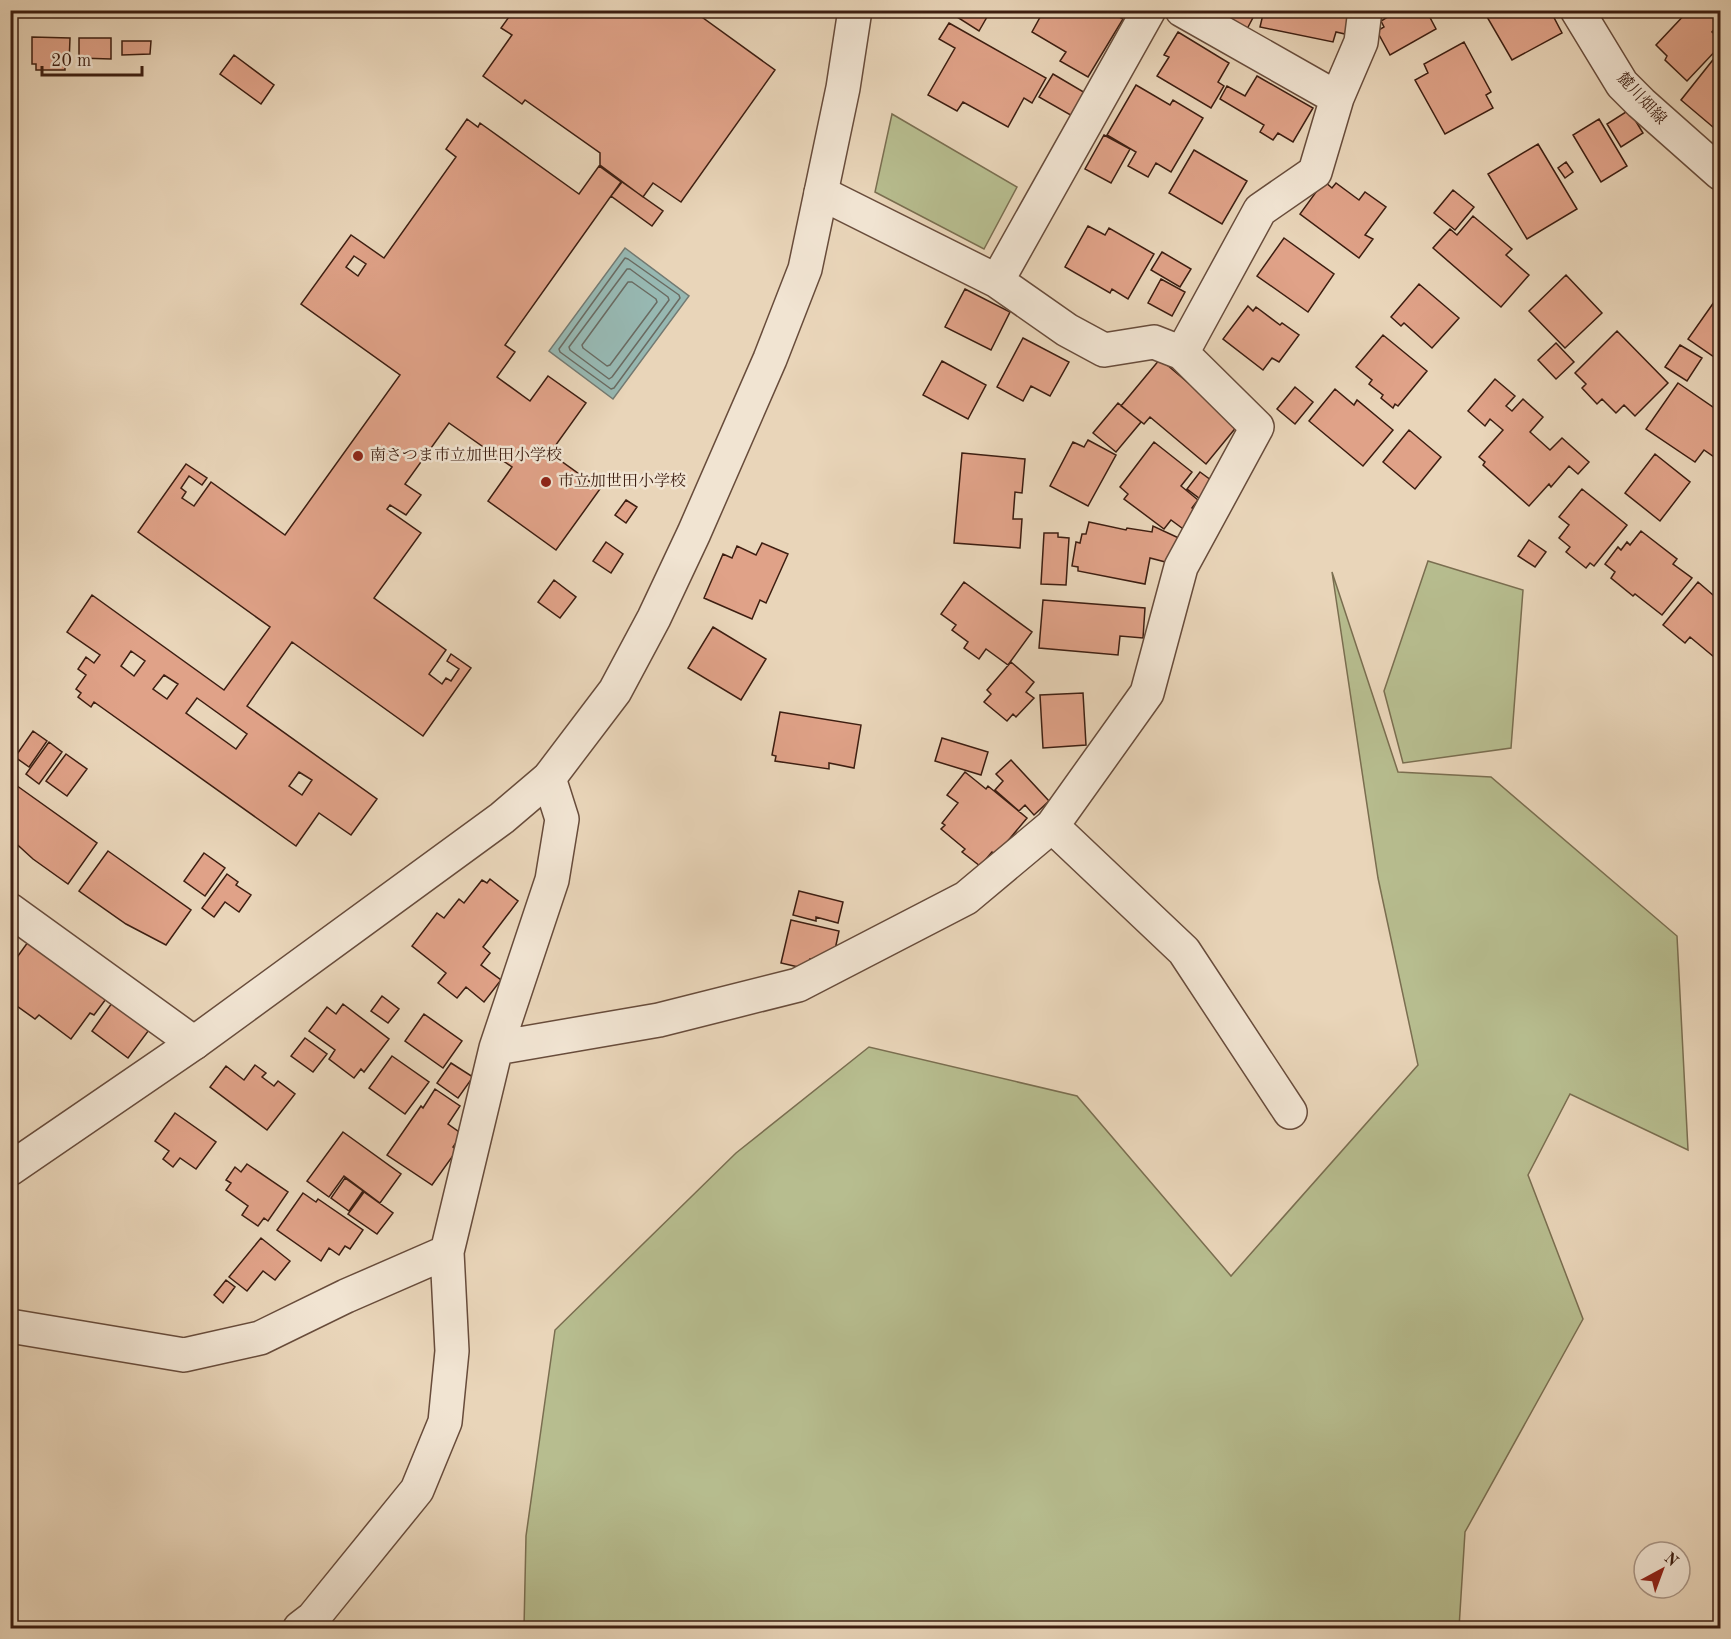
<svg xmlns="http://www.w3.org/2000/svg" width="1731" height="1639" font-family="'Old Standard TT','Noto Serif JP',serif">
	<rect width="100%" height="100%" fill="#e9d5b9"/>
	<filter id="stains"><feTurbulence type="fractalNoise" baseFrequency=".00333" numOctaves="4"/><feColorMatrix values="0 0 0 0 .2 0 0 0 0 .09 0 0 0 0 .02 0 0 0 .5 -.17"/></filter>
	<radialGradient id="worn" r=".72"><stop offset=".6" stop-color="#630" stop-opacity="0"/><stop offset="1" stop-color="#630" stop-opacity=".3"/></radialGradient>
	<!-- green -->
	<path fill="#b7bd8f" stroke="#7a6e50" stroke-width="1.5" d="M892,114l125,73 -33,62 -109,-57z
		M1428,561l95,29 -12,158 -108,15 -19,-72z
		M1332,572l66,200 93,5 186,159 11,214 -118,-56 -42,81 55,144 -118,213 -6,96h-935l2,-92 29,-206 181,-177 133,-106 208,49 154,180 187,-211 -40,-187z"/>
	<!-- water -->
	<path fill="#97b8b2" stroke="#737a72" stroke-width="1.5" d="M625,248l64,48 -76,103 -64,-48z"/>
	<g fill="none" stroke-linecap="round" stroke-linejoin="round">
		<!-- shore -->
		<path stroke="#6a6b62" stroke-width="1.5" d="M625,258l3,1 51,36 1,3 -66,90 -3,1 -51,-37 -1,-3z
			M627,269h3l38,28 1,3 -57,77 -3,2 -39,-29 -1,-3z
			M628,282h4l24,17 1,3 -47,63 -3,1 -24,-18 -1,-3z"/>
	</g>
	<!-- building -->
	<path fill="#e0a288" stroke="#3d1e11" stroke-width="1.5" fill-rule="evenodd" d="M514,10h178l83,60 -94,132 -28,-19 -10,14 -43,-32v-12l-75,-53 -3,4 -39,-28 29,-41 -11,-7z
		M961,10h30l-12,21 -22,-14z
		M1044,10h73l-2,5 8,4 -35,58 -28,-16 6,-9 -34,-20z
		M1214,10h43l-10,19z
		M1264,10h86l-5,24 -9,-2 -3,10 -73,-15z
		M1399,10h27l10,19 -46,26 -13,-24 7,-4 -3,-6z
		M1483,10h67l12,23 -50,27z
		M1689,10l3,2 2,-2h26v13l-8,9 8,7v7l-33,35 -22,-21 2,-4 -11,-11z
		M949,23l97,55 -14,25 -8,-5 -16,29 -45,-25 -6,9 -29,-16 27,-47 -16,-9z
		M1178,32l51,31 -11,19 6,4 -13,22 -54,-32 12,-19 -5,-2z
		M32,37l38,1 -1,26h-4v6h-29v-6h-4z
		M79,38h32v21l-32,-1z
		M122,41h29l-1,13 -28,1z
		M1464,42l27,50 -5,3 7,13 -48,26 -30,-54 13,-7 -4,-9z
		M1720,51v82l-39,-33z
		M234,55l40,30 -13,19 -41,-30z
		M1053,74l34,20 -13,23 -35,-20z
		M1257,76l56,32 -20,34 -15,-9 -5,7 -13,-8 4,-7 -44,-26 7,-13 18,10z
		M1136,85l34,20 3,-5 30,18 -32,54 -15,-9 -8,14 -20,-11 8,-14 -29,-17z
		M1629,110l14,23 -22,14 -14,-23z
		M467,119l11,8 2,-4 99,71 20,-28 22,16 -116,163 10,7 -18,25 33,24 18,-25 38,27 -36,50 50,36 -44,61 -68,-49 24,-34 -63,-44 -44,61 16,11 -15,20 -16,-10 -3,4 34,24 -47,65 72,52 -17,24 13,10 4,-6 5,3 8,-12 -12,-8 4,-7 20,14 -48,68 -131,-94 -45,64 130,93 -26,36 -32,-22 -23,33 -202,-144 -3,5 -13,-10 3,-4 -5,-4 10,-14 -8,-6 8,-12 8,6 6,-8 -33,-23 25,-37 132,95 46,-63 -132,-95 48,-68 21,14 -5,7 -13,-9 -8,12 5,4 -4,6 12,8 17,-24 74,53 115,-160 -99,-71 50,-69 33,23 72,-101 -10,-8zM354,256l12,8 -8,12 -12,-9zM131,651l14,10 -11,15 -13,-10zM164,675l14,9 -11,15 -14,-10zM197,698l50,36 -11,15 -50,-36zM299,772l13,8 -10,15 -13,-9z
		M1599,119l28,47 -26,16 -28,-47z
		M1104,135l26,14 -19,34 -26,-14z
		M1538,144l39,65 -50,30 -39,-65z
		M1194,150l53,31 -25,43 -53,-31z
		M1566,162l7,10 -8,6 -7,-10z
		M1324,181l8,7 4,-5 23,17 6,-8 21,15 -21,28 8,4 -14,19 -59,-44z
		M622,182l41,29 -11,15 -41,-30z
		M1453,190l21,17 -19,23 -21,-17z
		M1473,216l39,33 -6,6 23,20 -28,32 -68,-59 17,-19 7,6z
		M1088,226l17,9 4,-7 45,26 -26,45 -16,-10 -2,4 -45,-26z
		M1284,238l50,36 -26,38 -51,-36z
		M1162,252l29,17 -11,18 -29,-17z
		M1566,275l36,38 -37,35 -36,-37z
		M1161,279l24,13 -13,24 -24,-13z
		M1419,284l40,34 -27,30 -28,-25 -3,3 -10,-9z
		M965,289l45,23 -19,38 -46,-23z
		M1719,295l1,1v65l-32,-22z
		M1248,306l5,5 3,-4 24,18 2,-2 17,12 -20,27 -7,-4 -9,12 -40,-31z
		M1617,331l51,52 -33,33 -11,-11 -8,8 -14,-14 -5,5 -15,-16 4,-4 -11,-11z
		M1383,335l44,36 -29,35 -3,-2 -2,4 -12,-10 2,-3 -14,-11 3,-4 -16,-13z
		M1023,338l46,24 -19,34 -19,-10 -8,15 -26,-14z
		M1556,343l18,19 -18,17 -18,-19z
		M1680,345l22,13 -15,23 -22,-14z
		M1160,359l78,66 -32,39 -56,-47 -6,7 -23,-18z
		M942,361l44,24 -18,34 -45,-24z
		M1495,379l20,17 -9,10 6,5 11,-12 20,18 -13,15 20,18 12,-12 27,24 -11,12 -9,-8 -18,21 -2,-3 -20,22 -46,-41 2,-3 -6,-5 24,-27 -13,-11 -5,7 -17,-15z
		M1678,383l42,29v49l-16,-11 -9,12 -49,-33z
		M1295,387l18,15 -18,22 -18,-15z
		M1335,389l19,16 3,-5 36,30 -30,36 -54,-45z
		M1118,403l23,19 -25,30 -23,-19z
		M1409,430l32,27 -26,32 -32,-27z
		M1088,440l28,15 -28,51 -38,-20 23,-44 11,5z
		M1154,442l38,30 -11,14 17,14 -6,8 7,6 -13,17 -15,-11 -7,9 -40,-30 4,-5 -8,-7z
		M962,453l63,6 -3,34 -7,-1 -2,27h9l-2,29 -66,-5z
		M1655,454l35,28 -30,39 -35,-28z
		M1200,472l19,14 -16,22 -6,-5 3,-4 -13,-10z
		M1582,489l45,36 -33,41 -4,-3 -4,5 -20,-16 4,-5 -11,-9 10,-13 -10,-8z
		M626,500l11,7 -11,16 -11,-8z
		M1089,522l37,8 1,-2 25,4 1,-6 30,14 -6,25 -27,-7 -5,26 -67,-13v-4l-6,-1 4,-24 4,1 2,-9h4z
		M1641,531l36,28 -4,5 19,14 -30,37 -27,-21 -2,2 -22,-18 4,-6 -10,-8 13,-17 3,3 6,-8 3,3z
		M1044,533h14v4l11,1 -3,47 -25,-1z
		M1529,540l17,12 -11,15 -17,-11z
		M606,542l17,12 -12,19 -18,-12z
		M762,543l26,11 -22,49 -6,-3 -8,19 -48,-21 19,-44 9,4 5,-12 19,9z
		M554,580l22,17 -16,21 -22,-16z
		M964,582l68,50 -24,33 -22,-16 -7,10 -15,-11 4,-6 -16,-12 4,-5 -15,-11z
		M1698,582l22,19v61l-30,-25 -5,6 -22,-18z
		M1043,600l102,8 -2,30 -23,-2 -2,19 -79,-7z
		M713,627l53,32 -25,41 -53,-32z
		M1011,662l23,20 -8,10 8,6 -18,19 -3,-3 -6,7 -23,-19 7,-8 -4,-4z
		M1083,693l3,52 -43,3 -3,-53z
		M780,712l81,13 -7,43 -25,-5v6l-54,-8 1,-5 -4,-1z
		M33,731l14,10 -18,26 -14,-10z
		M942,738l46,14 -7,23 -46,-14z
		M49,742l13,10 -23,32 -13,-10z
		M66,754l21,15 -20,27 -21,-15z
		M1011,760l38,41 -15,14 -9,-10 -6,6 -24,-21 8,-9 -7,-7z
		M965,772l21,17 2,-3 39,32 -31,37 -4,-3 -12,14 -18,-14 3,-3 -24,-20 4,-4 -3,-2 16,-20 -11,-8z
		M13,783l84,60 -29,41 -35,-25 -23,-21v-51z
		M108,851l83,59 -25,35 -40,-21 -47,-33z
		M204,853l21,15 -20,28 -21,-15z
		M227,874l11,8 -2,3 15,10 -12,17 -14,-10 -11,15 -12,-9z
		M490,879l28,22 -35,46 7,6 -9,12 20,15 -17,22 -18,-15 -9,11 -19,-15 8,-10 -34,-27 25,-33 7,5 15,-19 5,4 18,-23 5,3z
		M799,891l44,11 -5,21 -22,-6v4l-23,-6z
		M791,920l48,11 -6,28 -5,4 -18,-4 -3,10 -26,-6z
		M28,942l78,57 -12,16 -4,-2 -19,26 -32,-24 -4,4 -25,-18v-34z
		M382,996l17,13 -11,14 -17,-12z
		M112,1003l37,27 -21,28 -36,-27z
		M343,1004l46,35 -25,33 -3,-3 -7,9 -25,-19 6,-9 -26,-19 18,-24 9,7z
		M424,1014l38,27 -19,27 -38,-27z
		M305,1038l22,16 -14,18 -22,-16z
		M392,1056l37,26 -24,32 -36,-26z
		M451,1063l22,14 -15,21 -21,-15z
		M255,1065l11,8 -4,4 12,9 4,-5 17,13 -28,36 -57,-43 16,-21 18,14z
		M435,1089l25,17 -12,18 14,10 -9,13 4,3 -25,35 -45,-30 34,-49 2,2z
		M175,1113l41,29 -20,27 -16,-11 -7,9 -10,-8 6,-8 -14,-10z
		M343,1132l58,42 -21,29 -36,-27 -15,21 -22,-16z
		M247,1164l41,28 -20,29 -4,-3 -6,8 -16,-11 6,-9 -22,-16 5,-7 -5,-3 9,-13 6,5z
		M345,1178l18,13 -14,20 -18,-13z
		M364,1192l29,21 -16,21 -29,-20z
		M303,1193l13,9 2,-3 45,31 -13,19 -5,-3 -6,9 -10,-7 -8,13 -44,-31z
		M261,1238l29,23 -15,19 -12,-9 -16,20 -18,-14z
		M226,1280l9,7 -12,16 -9,-8z"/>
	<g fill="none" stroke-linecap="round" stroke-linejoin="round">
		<defs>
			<path id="minor" d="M1182,10l155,88
				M1577,10l45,74 19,19 79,70
				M821,193l176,88 152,-271
				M1182,353l78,-143 55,-38 22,-74 24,-56 4,-32
				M1052,826l132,125 106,161
				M10,910l184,133
				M496,1048l163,-28 139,-35 168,-87 86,-72 95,-133 34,-126 76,-140 -75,-74 -28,-11 -50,8 -37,-20 -70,-49
				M10,1326l174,29 76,-17 86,-42 101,-44
				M300,1628l13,-10 104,-128 28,-68 7,-71 -5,-99 49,-204 56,-168 10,-61 -13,-41"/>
			<path id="tertiary" d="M10,1169l184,-126 308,-225 47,-40 66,-87 39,-73 40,-85 76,-174 35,-90 38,-181 12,-78"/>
		</defs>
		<!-- minor casing -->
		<use href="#minor" stroke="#684c3b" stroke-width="36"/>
		<!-- tertiary casing -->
		<use href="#tertiary" stroke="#684c3b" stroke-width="36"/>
		<!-- minor -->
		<use href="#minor" stroke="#f1e4d2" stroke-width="33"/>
		<!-- tertiary -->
		<use href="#tertiary" stroke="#f1e4d2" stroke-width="33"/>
	</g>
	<!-- markers -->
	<g fill="#8f2418" stroke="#f1e4d2" stroke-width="2">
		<circle cx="358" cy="456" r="6"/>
		<circle cx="546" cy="482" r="6"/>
	</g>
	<g text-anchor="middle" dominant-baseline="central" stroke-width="5" stroke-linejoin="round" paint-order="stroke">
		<!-- street labels -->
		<g font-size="16" fill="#3d1e11" stroke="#f1e4d2">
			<text transform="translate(1641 99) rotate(47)">麓川畑線</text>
		</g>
		<!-- poi labels -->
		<g font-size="16" fill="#3d1e11" stroke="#f1e4d2" text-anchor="start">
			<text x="370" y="456">南さつま市立加世田小学校</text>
			<text x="558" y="482">市立加世田小学校</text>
		</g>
	</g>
	<!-- margin -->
	<rect width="1731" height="1639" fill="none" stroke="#e9d5b9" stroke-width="36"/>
	<rect x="12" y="12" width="1707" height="1615" fill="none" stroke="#3d1e11" stroke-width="3"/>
	<rect x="18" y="18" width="1695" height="1603" fill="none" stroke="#3d1e11" stroke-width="1.5"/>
	<!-- north arrow -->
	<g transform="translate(1662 1570) rotate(41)"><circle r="28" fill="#f1e4d2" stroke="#a99585" stroke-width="1.5"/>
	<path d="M0-4.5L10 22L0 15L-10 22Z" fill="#8f2418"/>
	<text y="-9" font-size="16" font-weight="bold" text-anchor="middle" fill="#3d1e11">N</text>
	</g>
	<!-- scale -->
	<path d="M42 66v9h100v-9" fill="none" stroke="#3d1e11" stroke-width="3"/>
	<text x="51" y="66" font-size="18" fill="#3d1e11" stroke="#f1e4d2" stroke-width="4.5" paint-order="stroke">20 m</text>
	<rect width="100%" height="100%" filter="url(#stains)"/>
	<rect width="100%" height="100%" fill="url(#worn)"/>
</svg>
